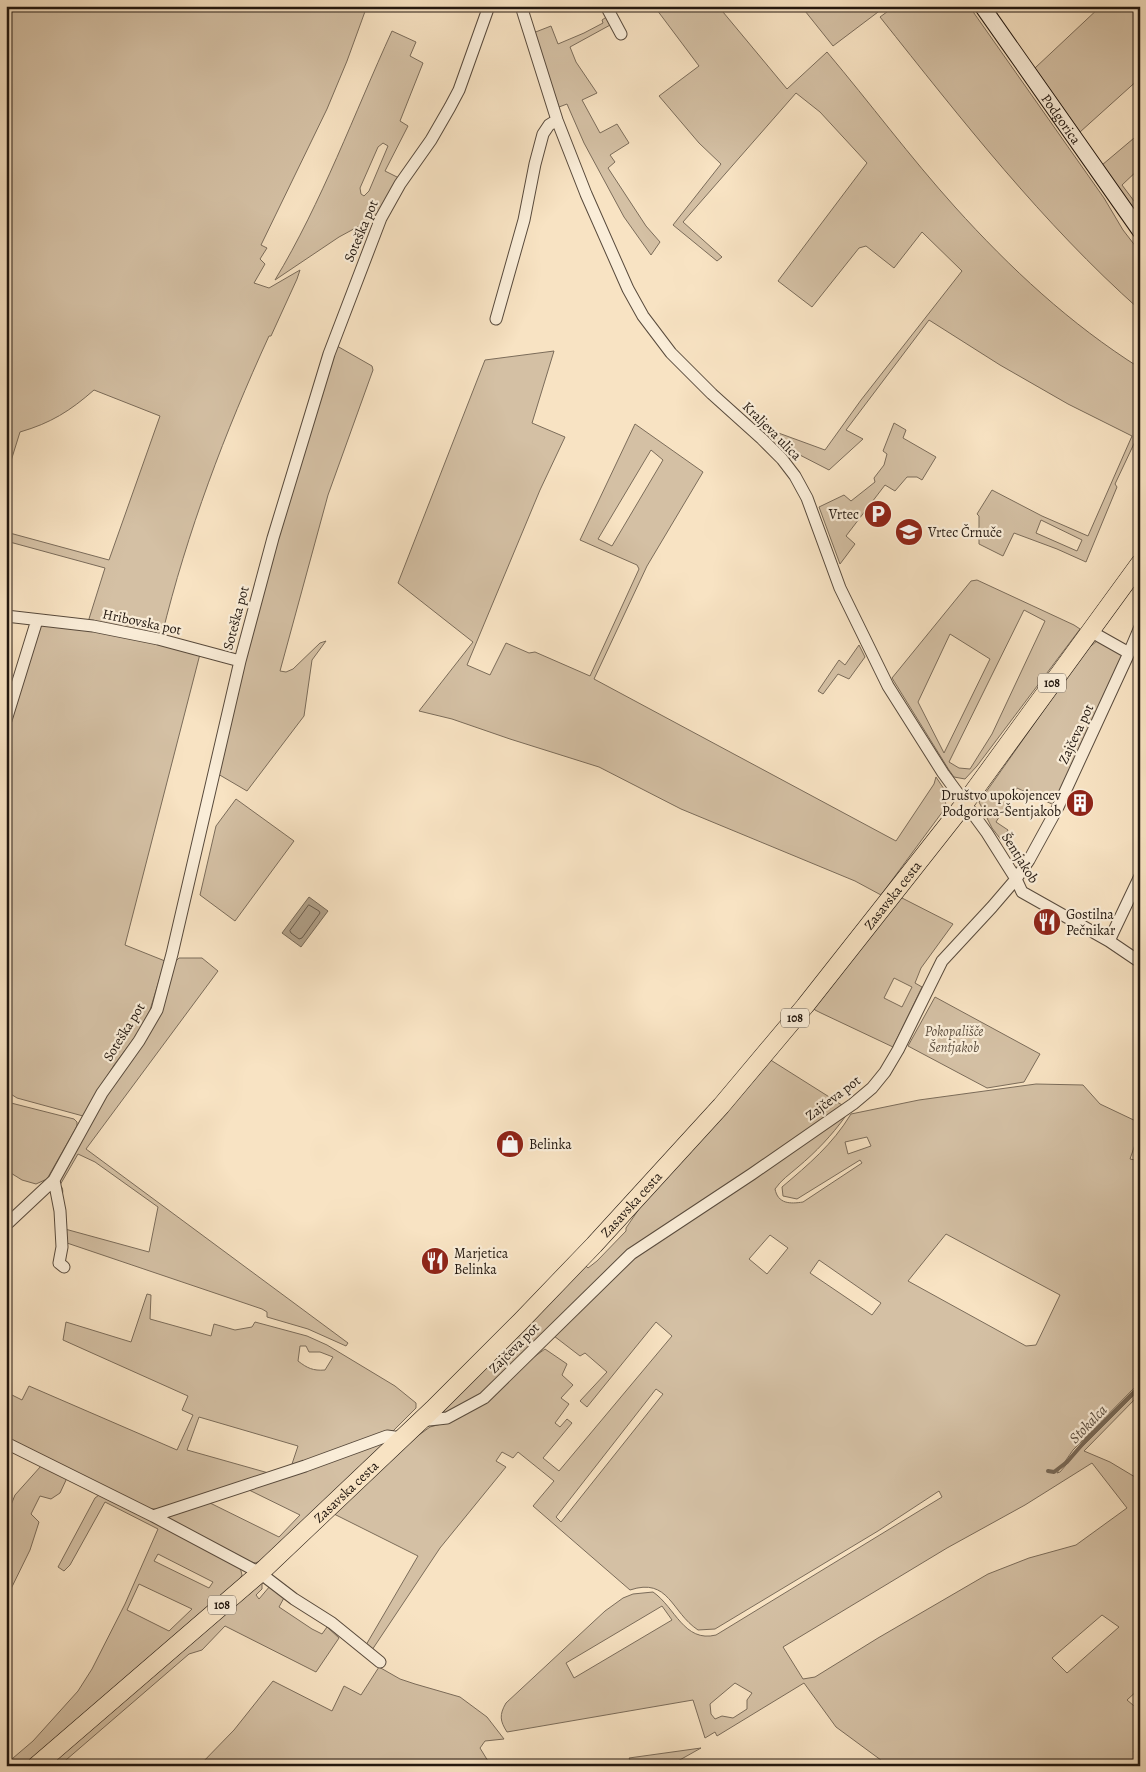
<svg xmlns="http://www.w3.org/2000/svg" width="1146" height="1772" font-family="Alegreya,serif">
	<rect width="100%" height="100%" fill="#f8e3c3"/>
	<filter id="stains"><feTurbulence type="fractalNoise" baseFrequency=".004" numOctaves="4"/><feColorMatrix values="0 0 0 0 .2 0 0 0 0 .09 0 0 0 0 .02 0 0 0 .5 -.17"/></filter>
	<radialGradient id="worn" r=".72"><stop offset=".6" stop-color="#630" stop-opacity="0"/><stop offset="1" stop-color="#630" stop-opacity=".3"/></radialGradient>
	<!-- green -->
	<path fill="#d4c0a4" stroke="#7b6c5a" fill-rule="evenodd" d="M6,6h361l-20,55 -20,48 -66,136 6,3 -7,11 5,5 -11,19 15,5 31,-18 -3,9 -26,57h-2c-44,96 -82,196 -107,299l-74,-13 17,-54 -99,-27v-9l103,28 51,-144 -66,-26c-24,21 -43,33 -74,42l-14,45z
		M654,6h64l69,83 40,-37c43,51 83,105 128,155 55,61 115,117 185,161v63l-25,53 2,3 -31,75 -29,-13 -43,-16 -11,23 -24,-12v-28l-2,-2 15,-24 50,26 46,20 44,-100 -64,-32 -68,-39 -71,-45 -83,110 17,9 -34,31 -33,-17 -7,6 -16,-22v-6l52,19 36,-50 101,-129 -40,-39 -28,36 -28,-22 -7,2 -47,59 -34,-26 89,-118 -47,-51 -24,-19 -113,129 39,35 -5,4 -44,-36 48,-61 -22,-21 -40,-47 40,-30zM1041,520l41,20 -5,11 -41,-18z
		M801,6h79l2,3 -49,37z
		M895,6h74l135,192 19,32 17,22v58c-98,-87 -178,-190 -260,-293z
		M1101,6h39v72l-60,54 -45,-64z
		M608,16l4,8 -42,23 6,15 21,31 -15,7 18,33 17,-9 12,19 -19,12 5,7 -7,6 38,58 14,16 -9,13 -27,-38 -40,-74 -17,-39 -8,3 -26,-74 18,-7 7,18 26,-11 19,-10 -1,-3z
		M392,31l24,11 -6,14 13,7 -23,58 8,5 -23,45 14,7 -25,40 -35,19 -64,43c47,-78 79,-166 117,-249zM383,143l5,3 -19,45 -5,5 -3,-2 -1,-6 18,-41z
		M1140,133v35l-18,17 18,24v11l-38,-55z
		M337,346l35,20 1,4 -45,125 -48,176 6,1 7,-3 27,-26 6,-2 -14,19 -8,56 -57,75 -29,-17 21,-91 43,-163z
		M554,351l-22,72 33,14 -25,53 -73,175 23,10 16,-32 23,10 6,-1 55,24 49,-107 -2,-4 -57,-25 55,-116 68,48 -56,94 -53,113 302,162 38,-57 2,-7 8,12 2,18 -65,88 -26,-14 -174,-72 -82,-42 -89,-28 -58,-20 -33,-8 54,-69 -75,-59 87,-223zM651,450l12,10 -51,86 -14,-7z
		M894,423l12,7 -3,8 33,19 -14,23 -5,-3h-10l-12,14 -10,-6 -39,51 9,8 -15,20 -21,-57 25,-12 7,6 24,-19 -1,-4 10,-13 3,-11 -4,-3z
		M977,580l97,45 6,4 -103,137 -12,13 -11,-2 -5,-7 -57,-92 79,-97zM1024,610l21,11 -53,113 -22,35 -11,-1 -10,-6zM950,634l40,25 -46,94 -26,-51z
		M46,624l65,9 89,21 -75,291 40,16 -15,49 -12,23 -24,32 -31,51 -66,-18 -11,-7v-366l32,-98z
		M1097,641l21,10 4,5 -68,149 -37,-17 -21,34 12,8 -6,11 -10,-13 -13,-26 108,-153z
		M859,645l6,12 -16,22 -11,-5 -15,20 -5,-3 21,-31 6,5z
		M236,799l58,42 -59,80 -35,-26 16,-69z
		M902,898l51,26 -32,44 -6,15 7,4 -29,60 -72,-34 -6,-3 -3,-4 86,-106zM894,978l18,9 -10,20 -18,-9z
		M179,958h23l16,13 -132,178 262,194 -2,3 -38,-17 -41,-12v-5l-5,-3 -195,-66 -2,-14 84,23 9,-45 -63,-45 -17,-8 -18,31c4,4 3,8 1,14l-3,-21 26,-48 46,-71 41,-93z
		M935,997l105,57 -16,28 -37,6 -79,-42z
		M769,1059l73,46 -122,86 -66,41 -21,16 -148,145 -38,20 -3,-1v-4l142,-142 2,2 9,-7 29,-30v-3l13,-19z
		M1036,1084l47,1 17,19 40,19v12l-2,1 -8,23 10,2v221l-67,68 -16,23 3,-1 17,-20 63,-63v5l-56,57 26,11 30,18v208l-13,12 13,11v34l-4,-2 -2,9 6,8v6h-251l-53,-39 -32,-44 -87,53 -2,-4 -10,6 -12,-38 -186,32c-7,-11 -8,-17 -1,-29l99,-92 18,-13 10,-4 20,-2c22,15 31,51 63,43l226,-138 -3,-6 -61,40 -163,98 -17,1c-27,-18 -29,-53 -68,-40l-97,-84 21,-25 -36,-29 -5,6 -11,-6 -6,9 10,6 -66,81 -68,102 -6,-5 52,-89 -86,-43 73,-68 25,-18 11,-3 104,-75 22,15 -5,11 11,10 -12,13 8,6 -14,19 5,4 7,-8 5,4 -29,35 16,13 113,-135 -16,-14 -69,85 -7,-6 27,-29 -22,-19 -5,3 -26,-20 75,-76 214,-146 2,3c-13,18 -29,35 -47,50 -8,7 -17,13 -23,22 3,15 15,15 28,13l59,-39 -2,-3 -63,39 -14,-3 -1,-9c27,-23 50,-42 69,-73l68,-14zM867,1137l4,9 -23,8 -3,-12zM946,1234l114,61 -24,50 -10,1 -118,-65zM770,1235l18,13 -21,26 -18,-15zM819,1260l62,43 -9,12 -62,-42zM656,1389l7,5 -102,128 -5,-5zM1092,1463l35,45 -51,37 -47,13 -41,16 -110,64 -63,39 -12,2 -20,-32 164,-99 78,-43zM662,1606l10,14 -98,58 -8,-15zM1102,1615l17,12 -52,46 -15,-15zM735,1683l17,10 -5,7v9l-14,9 -11,-2 -7,3 -4,-5 -1,-10z
		M11,1103l63,16 3,3v4l-30,53 -11,5 -14,-4 -16,-10v-61z
		M147,1294l4,1 -1,24 61,17 3,-12 21,6 17,-3 3,-5 52,14 20,9 68,41 21,17v5l-23,23 -102,36 7,-21 -99,-29 -12,33 85,24 -111,36 -15,-2 -140,-69v-47l16,8 7,-14 148,64 16,-35 -11,-5 6,-14 -125,-56 3,-18 65,20zM300,1346h6l3,6h11l13,5 -8,13c-12,1 -18,-2 -27,-9z
		M379,1442l4,2 -1,4 -119,112 -8,3 -10,-3 -79,-42 2,-4 40,-12 71,35 21,-22 -53,-26z
		M41,1466l26,12 -7,15 -9,6 -11,-3 -9,18 8,8 -9,28 -24,49v-82l9,-22z
		M99,1495l7,1 134,71 2,8 -3,6 -213,185h-20v-2l27,-23 45,-50 14,-22 33,-65 33,-75 -53,-27 -35,63 -6,6 -6,-4 37,-69zM158,1554l55,28 -4,6 -55,-27zM139,1584l53,25 -23,22 -42,-21z
		M262,1582v7l-6,6 3,4 11,-13 15,10 -6,11 33,22 10,5 5,-7 12,11 -23,34 -91,-46 -23,24 -13,4 -130,112h-12z
		M379,1667l21,12 15,5 45,13 27,20 17,22 -19,2 -5,7 11,18h-292l35,-36 39,-49 59,30 12,-25 17,9z
		M701,1748l-32,18h-36l-4,-8z"/>
	<!-- water -->
	<path fill="#af9e86" stroke="#776856" d="M309,897l19,14 -27,36 -19,-14z"/>
	<g fill="none" stroke-linecap="round" stroke-linejoin="round">
		<!-- shore -->
		<path stroke="#685a4a" stroke-width="1" d="M309,905l10,6 1,2 -18,25 -3,1 -8,-6 -1,-2z"/>
		<!-- stream -->
		<path stroke="#776856" stroke-width="4" d="M1048,1471l6,1 13,-10 19,-22 54,-54"/>
		<defs>
			<path id="minor" d="M521,6l36,114 29,74 42,95 15,27 28,37 41,41 50,45 20,20 13,17 12,22 33,90 48,98 55,87 44,60 29,46 6,13 87,49 31,21
				M606,6l15,28
				M496,319l28,-99 11,-56 8,-30 6,-9 8,-5
				M6,616l87,10 65,13 82,22
				M1129,653l11,-26
				M6,720l31,-100
				M1109,941l31,-65
				M54,1180l6,31 2,36 -3,16 5,4
				M6,1225l48,-45 48,-87 37,-52 18,-31 15,-56 68,-293 33,-123 56,-184 52,-136 19,-34 31,-44 19,-33 9,-17 30,-84
				M420,1421l27,-3 37,-20 147,-144 121,-80 101,-70 19,-16 13,-16 13,-22 44,-89 50,-54 24,-28 13,-19 29,-53 71,-154 -39,-22
				M6,1443l147,73 107,57 34,26 38,24 48,39
				M153,1516l152,-50 82,-30 15,2"/>
			<g id="secondary">
				<path id="s1" d="M982,6l158,225"/>
			</g>
			<g id="primary">
				<path id="s2" d="M36,1766l224,-193 173,-164 88,-88 73,-76 127,-139 84,-100 160,-203 175,-240"/>
			</g>
		</defs>
		<!-- minor casing -->
		<use href="#minor" stroke="#584a3c" stroke-width="13"/>
		<!-- secondary casing -->
		<use href="#secondary" stroke="#22170f" stroke-width="17"/>
		<!-- primary casing -->
		<use href="#primary" stroke="#22170f" stroke-width="19"/>
		<!-- minor -->
		<use href="#minor" stroke="#faedd8" stroke-width="11"/>
		<!-- secondary -->
		<use href="#secondary" stroke="#faedd8" stroke-width="15"/>
		<!-- primary -->
		<use href="#primary" stroke="#f8e3c3" stroke-width="18"/>
	</g>
	<!-- icons -->
	<defs>
		<symbol id="parking-disc" viewBox="-11 -11 22 22"><circle r="9.5" fill="#8f2418" stroke="#faedd8"/><path d="M-3.5-5.5H1a3.5 3.5 0 0 1 0 7H-1V5.5H-3.5ZM-1-3.4V-.6H.8a1.4 1.4 0 0 0 0-2.8Z" fill="#fff"/></symbol>
		<symbol id="school-disc" viewBox="-11 -11 22 22"><circle r="9.5" fill="#8f2418" stroke="#faedd8"/><path d="M0-5L7-2L0 1L-7-2ZM-4 1L0 2.5L4 1V4Q0 6-4 4Z" fill="#fff"/></symbol>
		<symbol id="building-disc" viewBox="-11 -11 22 22"><circle r="9.5" fill="#8f2418" stroke="#faedd8"/><path d="M-4-6H4V6H1V3H-1V6H-4ZM-2.5-4.3h1.7v1.8h-1.7ZM.8-4.3h1.7v1.8H.8ZM-2.5-1h1.7V.8h-1.7ZM.8-1h1.7V.8H.8Z" fill="#fff"/></symbol>
		<symbol id="restaurant-disc" viewBox="-11 -11 22 22"><circle r="9.5" fill="#8f2418" stroke="#faedd8"/><path d="M-5-6h1v4h1v-4h1v4h1v-4h1v5L-1.5 .5V6h-2V.5L-5-1ZM5-6V6H3V1.5H1.5Q1.5-4 5-6Z" fill="#fff"/></symbol>
		<symbol id="shop-disc" viewBox="-11 -11 22 22"><circle r="9.5" fill="#8f2418" stroke="#faedd8"/><path d="M-5-2.5h2.3a2.7 3.5 0 0 1 5.4 0H5L5.5 6h-11ZM-1.5-2.5h3a1.5 2.3 0 0 0-3 0Z" fill="#fff"/></symbol>
	</defs>
	<g fill-rule="evenodd">
		<use href="#parking-disc" x="862" y="498" width="32" height="32"/>
		<use href="#school-disc" x="893" y="516" width="32" height="32"/>
		<use href="#building-disc" x="1064" y="787" width="32" height="32"/>
		<use href="#restaurant-disc" x="1031" y="906" width="32" height="32"/>
		<use href="#shop-disc" x="494" y="1128" width="32" height="32"/>
		<use href="#restaurant-disc" x="419" y="1245" width="32" height="32"/>
	</g>
	<g text-anchor="middle" dominant-baseline="central" stroke-width="4.5" stroke-linejoin="round" paint-order="stroke">
		<!-- shield labels -->
		<g fill="#faedd8" stroke="#63574b" stroke-width="1">
			<rect x="1038" y="673.5" width="28" height="19" rx="4"/>
			<rect x="781" y="1008.5" width="28" height="19" rx="4"/>
			<rect x="208" y="1595.5" width="28" height="19" rx="4"/>
		</g>
		<g font-size="12" font-weight="bold" fill="#22170f">
			<text x="1052" y="683">108</text>
			<text x="795" y="1018">108</text>
			<text x="222" y="1605">108</text>
		</g>
		<!-- street labels -->
		<g font-size="14" fill="#22170f" stroke="#faedd8">
			<text stroke="none"><textPath href="#s1" startOffset="138">Podgorica</textPath></text>
			<text transform="translate(361 231) rotate(-67)">Soteška pot</text>
			<text transform="translate(772 431) rotate(45)">Kraljeva ulica</text>
			<text transform="translate(236 618) rotate(-75)">Soteška pot</text>
			<text transform="translate(142 622) rotate(12)">Hribovska pot</text>
			<text transform="translate(1076 734) rotate(-65)">Zajčeva pot</text>
			<text transform="translate(1020 858) rotate(58)">Šentjakob</text>
			<text stroke="none"><textPath href="#s2" startOffset="1224">Zasavska cesta</textPath></text>
			<text transform="translate(124 1032) rotate(-58)">Soteška pot</text>
			<text transform="translate(833 1098) rotate(-37)">Zajčeva pot</text>
			<text stroke="none"><textPath href="#s2" startOffset="819">Zasavska cesta</textPath></text>
			<text transform="translate(514 1348) rotate(-45)">Zajčeva pot</text>
			<text stroke="none"><textPath href="#s2" startOffset="414">Zasavska cesta</textPath></text>
		</g>
		<!-- poi labels -->
		<g font-size="14" fill="#22170f" stroke="#faedd8" text-anchor="start">
			<text x="859" y="514" text-anchor="end">Vrtec</text>
			<text x="928" y="532">Vrtec Črnuče</text>
			<text x="1061" y="795" text-anchor="end">Društvo upokojencev<tspan x="1061" dy="16">Podgorica-Šentjakob</tspan></text>
			<text x="1066" y="914">Gostilna<tspan x="1066" dy="16">Pečnikar</tspan></text>
			<text x="529" y="1144">Belinka</text>
			<text x="454" y="1253">Marjetica<tspan x="454" dy="16">Belinka</tspan></text>
		</g>
		<!-- park labels -->
		<g font-size="14" font-style="italic" fill="#605243" stroke="#faedd8">
			<text x="954" y="1031">Pokopališče<tspan x="954" dy="16">Šentjakob</tspan></text>
		</g>
		<!-- water labels -->
		<g font-size="15" font-style="italic" fill="#5a4d3f" stroke="#faedd8">
			<text transform="translate(1088 1424) rotate(-46)">Stokalca</text>
		</g>
	</g>
	<!-- margin -->
	<rect width="1146" height="1772" fill="none" stroke="#f8e3c3" stroke-width="25"/>
	<rect x="8" y="8" width="1131" height="1757" fill="none" stroke="#22170f" stroke-width="2.5"/>
	<rect x="12" y="12" width="1121" height="1747" fill="none" stroke="#22170f"/>
	<rect width="100%" height="100%" filter="url(#stains)"/>
	<rect width="100%" height="100%" fill="url(#worn)"/>
</svg>
